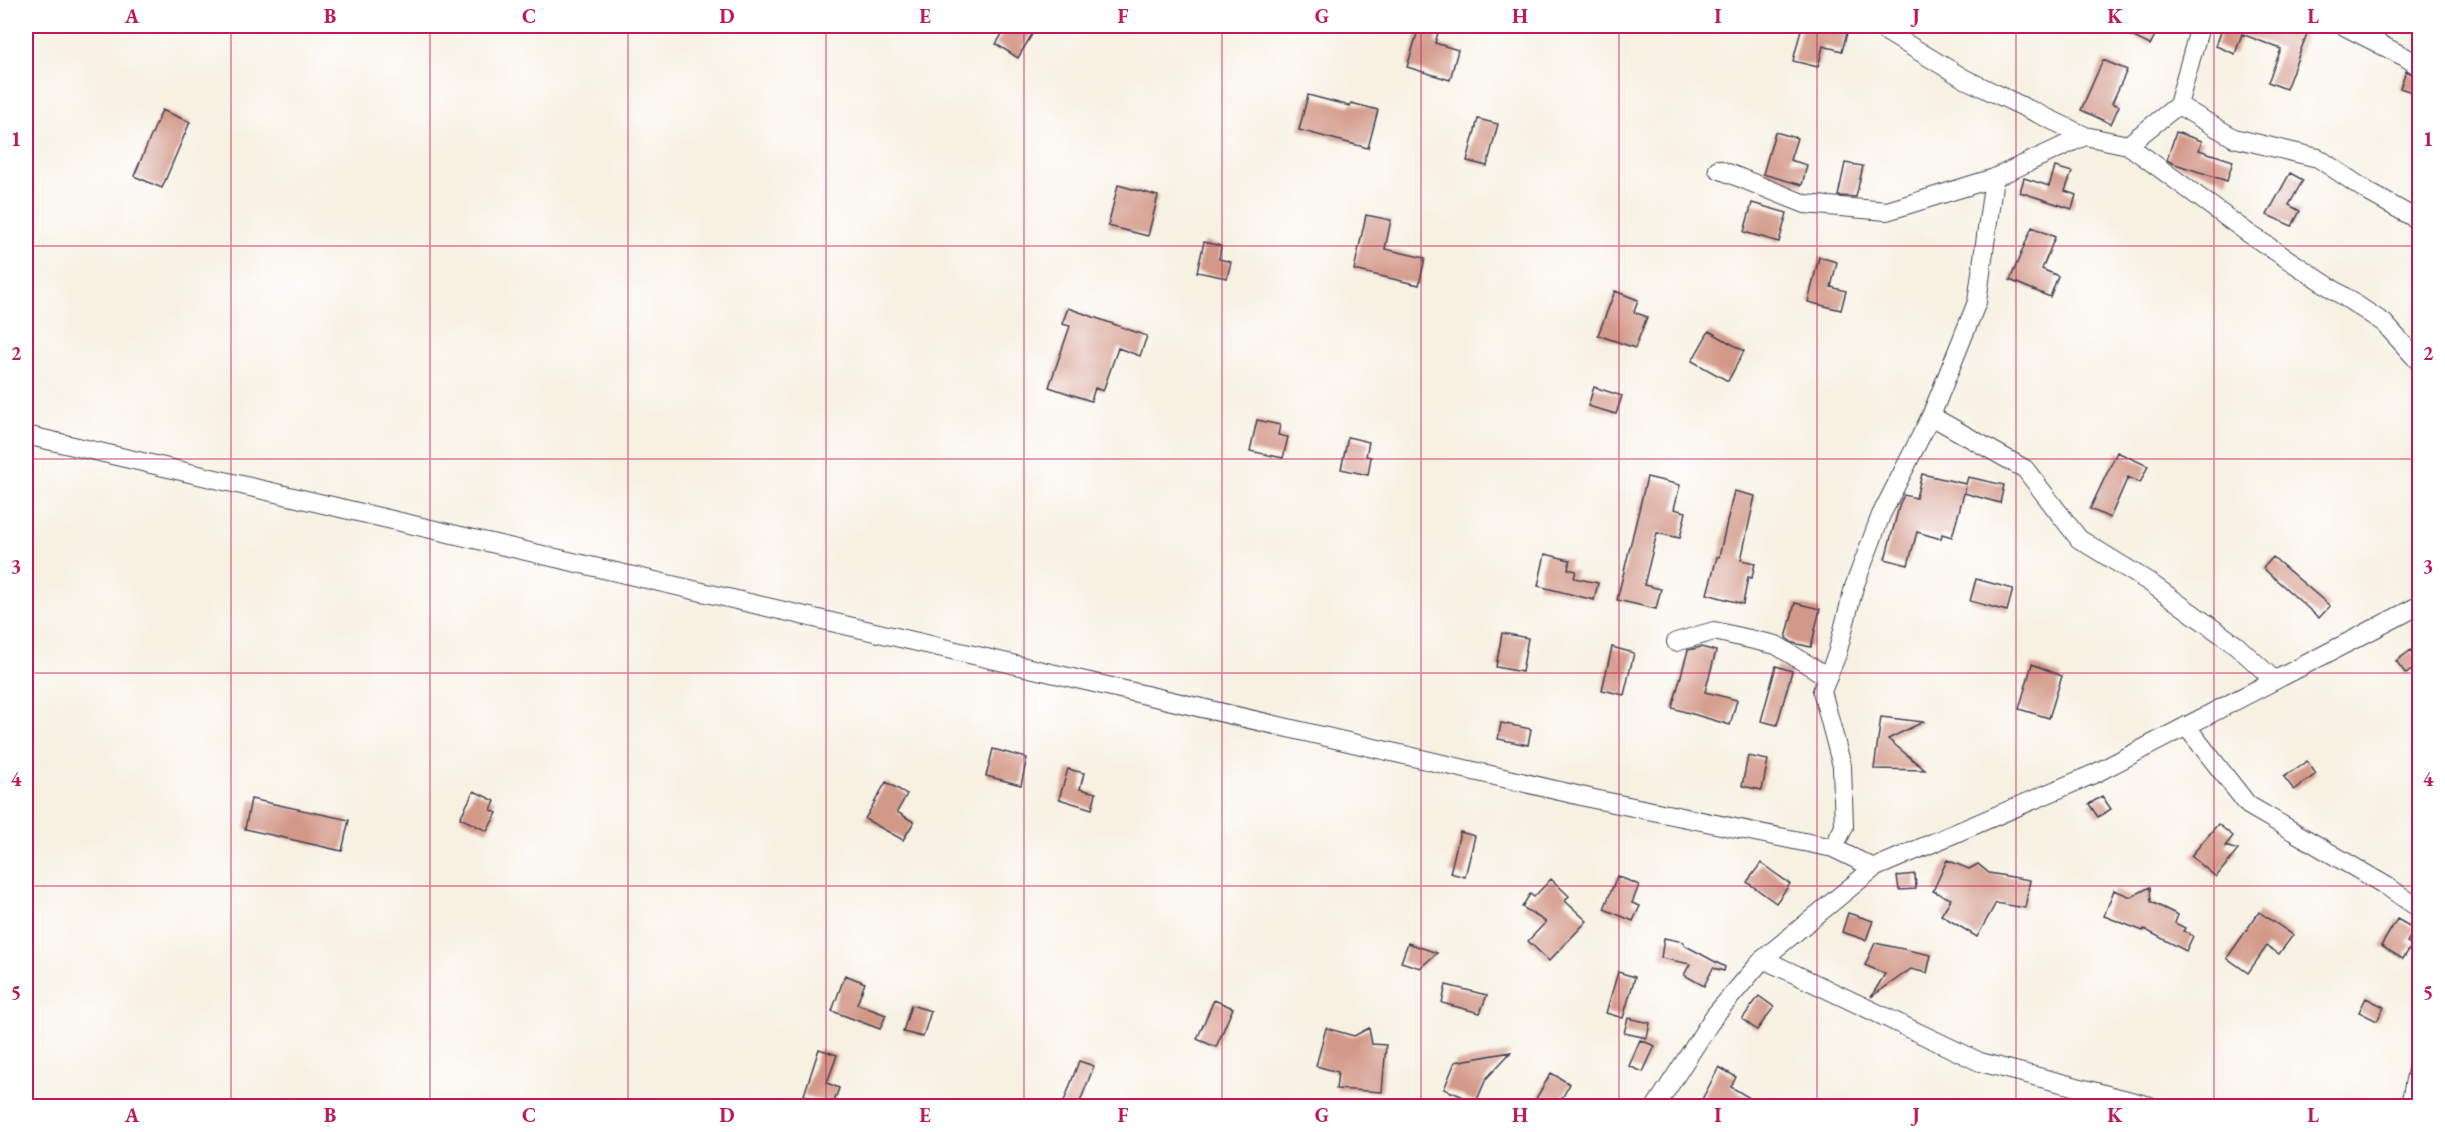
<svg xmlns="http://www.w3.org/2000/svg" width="2445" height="1132" font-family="'EB Garamond',serif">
	<rect width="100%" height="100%" fill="#fff"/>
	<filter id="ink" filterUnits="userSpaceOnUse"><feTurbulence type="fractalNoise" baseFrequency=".0167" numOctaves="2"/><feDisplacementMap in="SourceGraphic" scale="12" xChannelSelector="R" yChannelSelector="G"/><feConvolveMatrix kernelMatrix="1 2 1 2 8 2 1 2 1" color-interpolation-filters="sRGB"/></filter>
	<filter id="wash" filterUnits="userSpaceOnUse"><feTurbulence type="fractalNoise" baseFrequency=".008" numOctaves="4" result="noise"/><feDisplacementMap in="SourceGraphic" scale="24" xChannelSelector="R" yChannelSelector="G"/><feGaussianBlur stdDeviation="1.35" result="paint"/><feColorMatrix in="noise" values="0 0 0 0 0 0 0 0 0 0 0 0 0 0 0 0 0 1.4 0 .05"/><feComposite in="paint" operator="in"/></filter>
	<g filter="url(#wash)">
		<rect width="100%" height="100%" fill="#f7f1e2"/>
		<g id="blocks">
			<!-- building -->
			<path fill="#d39988" d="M1007,26h30l-19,32 -22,-14z
				M1802,26h47l-7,25 -19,-5 -5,21 -25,-6z
				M2111,26h49l-10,19z
				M2223,26h70l15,5 -22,58 -18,-7 13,-33 -39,-15 -7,20 -19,-8z
				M1419,27l19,6 -3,10 23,7 -8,30 -43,-13z
				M2103,60l24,10 -15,33 7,3 -8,18 -30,-14z
				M2406,71l14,7v17l-20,-7z
				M1308,95l42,11 1,-3 27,7 -10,38 -69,-18z
				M162,110l28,12 -28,66 -28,-12z
				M1478,119l20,5 -11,42 -20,-5z
				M1775,132l22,6 -7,22 17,5 -5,20 -39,-11z
				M2176,132l26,9 -3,9 34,11 -6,20 -55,-18 -5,-3z
				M1845,163l18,3 -7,31 -18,-1z
				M2055,167l17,5 -7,19 11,4 -4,14 -52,-17 4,-14 25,8z
				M2290,173l13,7 -14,25 11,6 -8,15 -25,-11z
				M1118,185l40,11 -10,40 -40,-10z
				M1752,203l35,10 -8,29 -35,-10z
				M1366,215l25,5 -6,29 40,9 -6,27 -65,-15z
				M2032,227l23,10 -13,32 16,7 -8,21 -40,-17z
				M1204,242l17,4 -2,13 12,3 -4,16 -30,-6z
				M1819,257l18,5 -6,25 15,4 -5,19 -33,-8z
				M1615,291l23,9 -4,12 13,5 -12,31 -37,-13z
				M1068,308l79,28 -7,20 -22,-8 -15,43 -8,-3 -4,13 -42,-14 21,-61 -8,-2z
				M1709,331l35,20 -16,30 -36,-20z
				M1594,387l28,9 -6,18 -28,-8z
				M1257,420l23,5 -2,10 10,2 -5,21 -33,-7z
				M1348,437l21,5 -3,14 5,1 -3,18 -27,-6z
				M2117,452l31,14 -8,17 -12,-6 -18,41 -20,-9z
				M1922,474l44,10 2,-7 36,8 -4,18 -36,-10 2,-7 -14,51 -10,-3 -1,5 -24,-7 -9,33 -23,-6 15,-56 4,-8 12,3z
				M1647,477l33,8 -6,24 12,3 -6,26 -23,-5 -13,52 17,4 -5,20 -39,-9z
				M1734,491l21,5 -14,64 14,3 -3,15 -4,-1 -5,27 -36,-10 10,-37h2z
				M1545,554l25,6 -2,9 8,2 -2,7 24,5 -4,17 -56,-14z
				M2273,557l57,49 -11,12 -56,-50z
				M1976,579l37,10 -6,22 -37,-10z
				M1795,603l25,6 -9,38 -18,-4 -7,-5z
				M1502,633l26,5 -6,34 -26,-5z
				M1612,647l22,6 -10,42 -22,-5z
				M1701,647l15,4 -11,41 32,8 -7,25 -58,-17 16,-58z
				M2411,650l9,14 -14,10 -10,-13z
				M2032,664l30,12 -13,42 -30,-9z
				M1776,666l16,5 -15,54 -16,-4z
				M1881,717l42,5 -35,17 37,31 -51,-1z
				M1501,723l30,6 -3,16 -30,-6z
				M993,749l34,9 -6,27 -35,-9z
				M1748,756l20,4 -6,30 -20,-4z
				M2307,761l9,13 -22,16 -10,-13z
				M1068,769l16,4 -4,16 16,4 -4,16 -33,-10z
				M886,782l21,12 -10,18 17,10 -11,18 -38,-21z
				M474,791l21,10 -4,9 6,3 -10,18 -27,-13z
				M2102,796l9,13 -13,8 -9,-13z
				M251,799l98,21 -7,31 -97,-22z
				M2218,824l15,12 -8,10 13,4 -22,27 -25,-21z
				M1460,832l15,4 -10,41 -15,-4z
				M1947,860l22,9 9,-5 11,9 41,7 -5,28 -29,-5 -19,34 -36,-22 10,-16 -18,-8z
				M1761,863l29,21 -14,19 -29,-21z
				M1915,874l1,15 -17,1 -2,-14z
				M1617,876l22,9 -7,18 8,3 -7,15 -29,-12z
				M1551,879l18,17 -4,5 22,20 -38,40 -21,-20 18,-19 -24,-15 8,-13 4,3z
				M2150,887l1,15 27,13 -3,8 10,5 -2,3 10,5 -7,15 -42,-22 -1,2 -39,-15 10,-26 17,7z
				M2259,912l34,23 -14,19 -12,-8 -19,27 -21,-15z
				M1848,913l25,8 -7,19 -24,-8z
				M2397,919l18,10 -8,13 5,3 -9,14 -22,-13z
				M1664,938l20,4v3l41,22 -1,4 -11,-3 -9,18 -20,-11 6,-11 -29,-6z
				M1408,943l29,10 -17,15 -19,-6z
				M1875,943l56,12 -4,18 -16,-4 -40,28 14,-23 -20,-9z
				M1618,972l17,5 -12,41 -17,-5z
				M845,975l20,8 -8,21 29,11 -6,14 -48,-18z
				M1446,985l41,10 -7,18 -38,-10z
				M1759,996l15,11 -17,23 -15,-11z
				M2366,998l18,9 -7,14 -18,-9z
				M1214,1000l19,8 -17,39 -19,-8z
				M911,1005l20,6 -8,26 -20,-5z
				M1628,1018l22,5 -3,15 -23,-5z
				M1326,1028l28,8 15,-8 3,16 14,1 -4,47 -46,-3 2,-17 -22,-6z
				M1640,1040l15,6 -12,26 -14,-6z
				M819,1049l18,6 -10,28 12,5 -6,17 -29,-10z
				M1511,1052l-25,27 -10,23 -32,-13 11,-27z
				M1079,1061l15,5 -16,41h-16z
				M1719,1067l17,10 -5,10 34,20h-67z
				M1551,1073l19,11 -13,23h-26z"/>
		</g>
	</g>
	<g filter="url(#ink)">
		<use href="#blocks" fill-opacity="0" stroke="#424154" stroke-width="1.5"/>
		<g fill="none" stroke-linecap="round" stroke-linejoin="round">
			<defs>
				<path id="street" d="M1877,26l88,53 120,57 43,9 50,-40 22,-79
					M2344,26l61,31 15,10
					M2178,105l56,33 84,20 52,35 50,28
					M2128,145l120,88 136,90 36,40
					M1718,169l87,35 82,7 107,-33 91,-42
					M1931,416l94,53 54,70 70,43 87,63 37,34
					M26,435l1568,364 239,49 41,20
					M1676,642l38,-11 62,14 52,32
					M2186,726l62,79 140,82 32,22
					M1833,848l11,-21 -2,-61 -20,-75 15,-37 17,-67 27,-72 50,-99 46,-114 17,-124
					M1763,959l217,103 170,44
					M1656,1106l59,-91 48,-56 111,-91 222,-95 324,-168
					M2410,1106l10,-52"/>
			</defs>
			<!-- street casing -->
			<use href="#street" stroke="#424154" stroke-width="20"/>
			<!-- street -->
			<use href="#street" stroke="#fff" stroke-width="18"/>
		</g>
	</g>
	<!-- grid -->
	<path fill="none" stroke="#c2185b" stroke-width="1.5" stroke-opacity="0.55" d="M231,26v1080M430,26v1080M628,26v1080M826,26v1080M1024,26v1080M1222,26v1080M1421,26v1080M1619,26v1080M1817,26v1080M2016,26v1080M2214,26v1080M26,246h2394M26,459h2394M26,673h2394M26,886h2394"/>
	<!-- margin -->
	<rect width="2445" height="1132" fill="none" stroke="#fff" stroke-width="66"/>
	<rect x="33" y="33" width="2379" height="1066" fill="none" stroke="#c2185b" stroke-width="2"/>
	<g font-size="20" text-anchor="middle" font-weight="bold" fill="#c2185b">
		<text x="132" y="23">A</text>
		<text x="330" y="23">B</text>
		<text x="529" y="23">C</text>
		<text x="727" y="23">D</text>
		<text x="925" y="23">E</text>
		<text x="1123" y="23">F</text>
		<text x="1322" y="23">G</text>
		<text x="1520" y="23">H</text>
		<text x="1718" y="23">I</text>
		<text x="1916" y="23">J</text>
		<text x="2115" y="23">K</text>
		<text x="2313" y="23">L</text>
		<text x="16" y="146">1</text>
		<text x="2428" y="146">1</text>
		<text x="16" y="360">2</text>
		<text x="2428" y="360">2</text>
		<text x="16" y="573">3</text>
		<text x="2428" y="573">3</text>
		<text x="16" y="786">4</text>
		<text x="2428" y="786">4</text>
		<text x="16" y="999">5</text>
		<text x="2428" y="999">5</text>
		<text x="132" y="1122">A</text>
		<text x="330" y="1122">B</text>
		<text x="529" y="1122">C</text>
		<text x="727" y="1122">D</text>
		<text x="925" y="1122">E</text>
		<text x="1123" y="1122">F</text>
		<text x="1322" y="1122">G</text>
		<text x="1520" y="1122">H</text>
		<text x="1718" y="1122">I</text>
		<text x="1916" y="1122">J</text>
		<text x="2115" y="1122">K</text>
		<text x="2313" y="1122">L</text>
	</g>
</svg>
